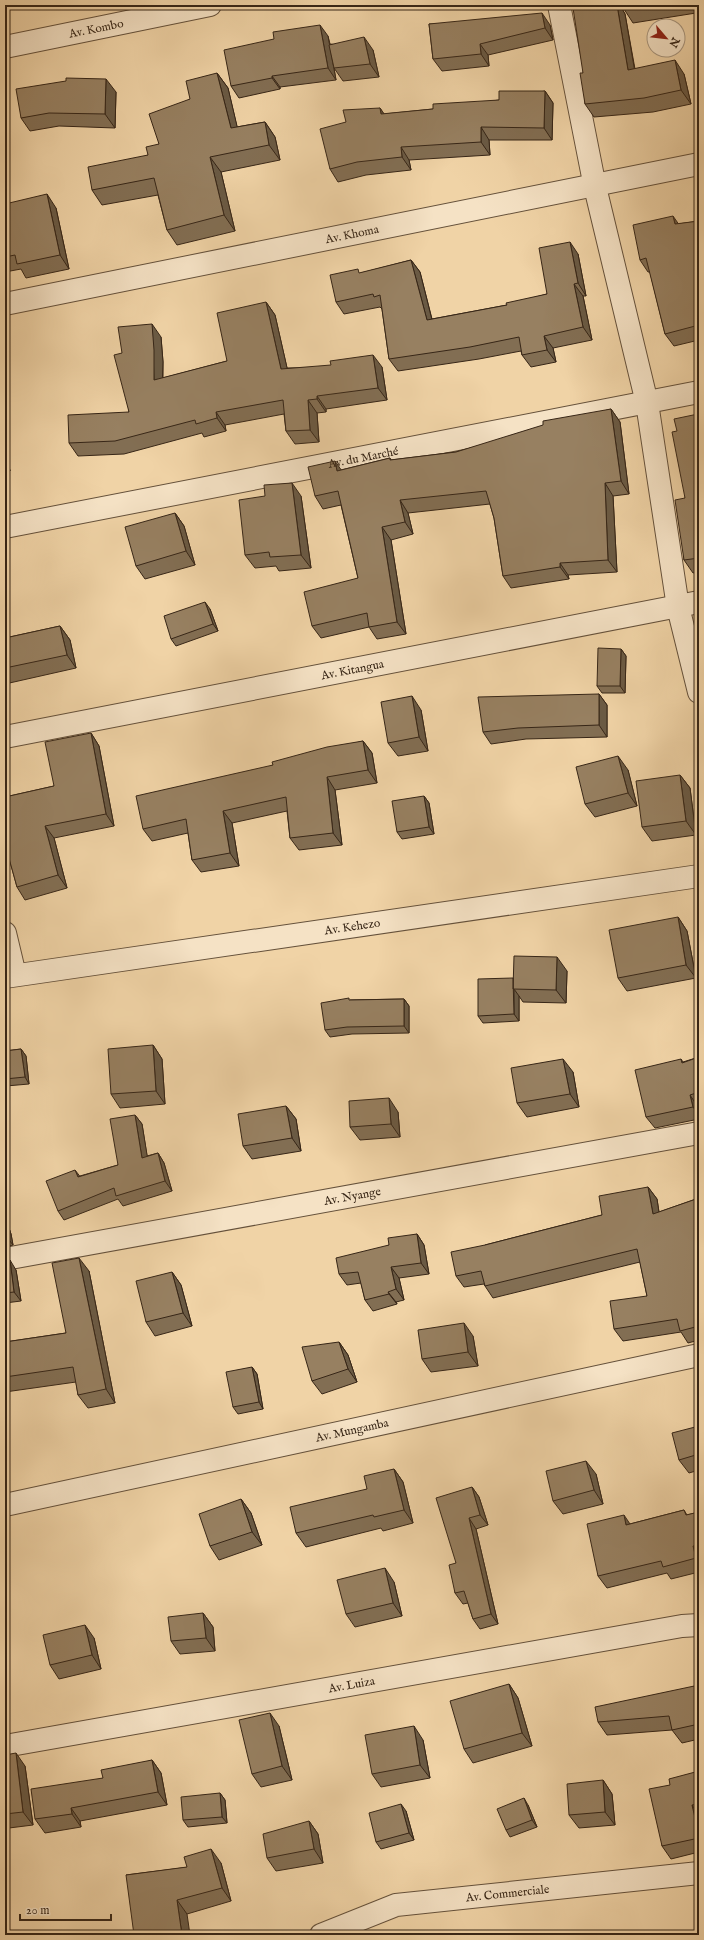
<svg xmlns="http://www.w3.org/2000/svg" width="704" height="1940" font-family="'IM FELL English',serif">
	<rect width="100%" height="100%" fill="#f0d3a6"/>
	<filter id="stains"><feTurbulence type="fractalNoise" baseFrequency=".005" numOctaves="4"/><feColorMatrix values="0 0 0 0 .2 0 0 0 0 .09 0 0 0 0 .02 0 0 0 .5 -.17"/></filter>
	<radialGradient id="worn" r=".72"><stop offset=".6" stop-color="#630" stop-opacity="0"/><stop offset="1" stop-color="#630" stop-opacity=".3"/></radialGradient>
	<g fill="none" stroke-linecap="round" stroke-linejoin="round">
		<defs>
			<g id="minor">
				<path d="M559,5l36,182 52,216 31,204 21,85"/>
				<path id="s1" d="M5,47l205,-42"/>
				<path id="s2" d="M5,304l694,-140"/>
				<path id="s3" d="M5,527l694,-135"/>
				<path id="s4" d="M5,737l694,-135"/>
				<path d="M5,933l10,42"/>
				<path id="s5" d="M5,977l694,-101"/>
				<path id="s6" d="M5,1259l694,-126"/>
				<path id="s7" d="M5,1505l694,-150"/>
				<path id="s8" d="M5,1746l677,-120 17,-1"/>
				<path id="s9" d="M321,1935l75,-30 303,-32"/>
			</g>
		</defs>
		<!-- minor casing -->
		<use href="#minor" stroke="#65513b" stroke-width="24"/>
		<!-- minor -->
		<use href="#minor" stroke="#f5e2c5" stroke-width="22"/>
	</g>
	<!-- wall -->
	<path fill="#826e53" stroke="#372617" d="M589,5h31l5,9 10,55 49,5 7,30 -38,8 -59,5 -9,-13 -2,-31z
		M623,5h72l1,8 -63,10 -9,-14z
		M429,24l121,1 3,15 -65,15 1,11 -47,5 -9,-12z
		M328,36l2,8 43,6 6,27 -36,4 -9,-13 2,12 -56,7v2l-41,9 -8,-12z
		M217,73l11,15 9,39 28,-5 10,15 5,23 -59,12 14,59 -58,14 -10,-15 -9,-35 -56,10 -10,-15 56,-35 11,-11 31,-45z
		M545,91l8,12 -1,37h-63l1,15 -81,5 2,10 -45,5 -28,7 -8,-13 16,-47 34,-14 4,6 49,-5 66,-9z
		M116,92l-1,36 -56,-2 -29,5 -9,-13z
		M5,204l51,4 13,61 -43,9 -5,-9 -16,3z
		M699,221v119l-25,6 -9,-12 -15,-62h-2l-8,-12 38,-36z
		M578,254l8,42h-3l9,44 -39,8 3,14 -25,5 -9,-12 -1,-4 -42,8 -81,12 -9,-12 -7,-50 -2,-2 -36,7 -8,-12 25,-29 50,-13 9,12 12,47 75,-14 40,-11z
		M266,302l9,13 12,53 95,-1 5,33 -61,9v3l-9,1 2,29 -24,2 -9,-13 -2,-17 -59,11 1,6 -22,6 -2,-4 -78,21 -46,2 -9,-13 60,-31 -7,-59 39,-16 2,25v16l64,-17z
		M611,409l9,13 9,72 -16,2 4,76 -49,3 1,4 -58,9 -8,-12 -9,-58 -4,-14 -82,9 5,21 -22,6 15,94 -29,5 -8,-12 -48,11 -9,-12 46,-48 -17,-73 -18,4 -8,-13 26,-26 49,-12 1,2 65,-8z
		M698,414l1,1v157l-6,1 -9,-13 1,-62z
		M5,448l5,23 -5,1z
		M301,496l10,72 -32,3 -3,-5 -21,2 -10,-13z
		M175,513l9,13 11,39 -50,14 -9,-13z
		M210,609l8,22 -42,15 -5,-7z
		M60,626l10,14 6,28 -71,16v-46z
		M621,649l5,7 -1,37h-23l-5,-7z
		M599,694l8,11v32l-81,2 -35,5 -8,-12z
		M421,710l7,41 -30,5 -10,-13z
		M91,733l8,13 15,80 -60,12 13,50 -42,12 -8,-13 -11,-40h-1v-50l49,-11z
		M363,741l9,12 5,30 -42,7 7,55 -43,5 -9,-12 -3,-27 -55,12 7,43 -38,6 -9,-12 -4,-27 -36,8 -9,-12 130,-64z
		M628,770l9,36 -42,11 -10,-13z
		M680,775l10,13 6,47 -44,6 -10,-14z
		M424,796l5,7 5,31 -32,5 -5,-7z
		M678,917l9,14 9,47 -69,13 -9,-13z
		M567,971l-1,32 -43,-1 -4,-6v25l-36,2 -5,-7 35,-38z
		M404,999l5,7v27l-57,1 -22,3 -5,-7 25,-30z
		M153,1045l9,14 3,45 -45,4 -9,-14z
		M21,1049l5,7 3,28 -23,2 -1,-2v-33z
		M699,1057v49l-1,1 1,3v9l-44,9 -9,-11 35,-58 2,3z
		M573,1072l6,35 -52,10 -10,-14z
		M286,1106l10,13 5,32 -49,8 -9,-13z
		M398,1112l2,25 -40,3 -10,-13z
		M135,1115l7,9 5,32 11,-3 6,10 8,28 -49,15 -5,-7 -54,21 -6,-9 22,-35 38,-11z
		M648,1187l9,12 2,13 40,-14v142l-11,3 -7,-11 -58,9 -9,-12 33,-33 -7,-34 -147,36 -8,-12 -1,-2 -20,3 -8,-11 29,-31 117,-30z
		M5,1216l6,18 2,11 -8,2z
		M417,1234l7,11 5,29 -30,4 5,22 -8,2 1,2 -24,7 -8,-11 -4,-17 -14,2 -8,-11 50,-29z
		M5,1261l11,9 5,31 -16,2z
		M89,1271l26,132 -27,5 -10,-13 -2,-13 -71,10v-50l61,-9z
		M172,1272l9,13 11,41 -37,10 -9,-14z
		M473,1336l5,30 -47,6 -9,-13z
		M339,1342l9,13 9,27 -35,12 -10,-13z
		M252,1367l5,7 6,35 -25,5 -5,-7z
		M699,1426v44l-10,3 -10,-13z
		M394,1469l9,13 10,41 -30,8 -2,-3 -75,19 -10,-14 71,-44z
		M596,1474l7,30 -40,10 -10,-13z
		M472,1487l7,10 9,28 -12,4 22,95 -18,5 -7,-10 -5,-16 -5,1 -8,-11 1,-30z
		M241,1499l10,14 11,32 -43,15 -9,-14z
		M684,1510l3,5 12,-3v60l-28,7 -4,-6 -60,15 -9,-12 32,-52z
		M394,1582l8,34 -47,11 -9,-13z
		M203,1613l10,14 2,24 -35,3 -9,-13z
		M94,1638l7,31 -42,10 -9,-14z
		M509,1684l9,14 14,48 -59,17 -9,-14z
		M699,1685v54l-17,4 -10,-13 -65,5 -9,-13z
		M279,1726l13,54 -31,7 -9,-13z
		M423,1740l7,38 -49,9 -9,-13z
		M5,1755l20,11 8,59 -24,3 -4,-6z
		M152,1760l9,13 6,32 -87,16 1,6 -36,6 -10,-14 68,-41z
		M699,1771v81l-28,7 -9,-13 8,-61z
		M603,1780l9,14 3,31 -36,3 -10,-13z
		M220,1793l5,7 2,23 -39,4 -5,-7z
		M528,1805l9,22 -27,10 -4,-7z
		M406,1811l8,29 -33,9 -5,-7z
		M309,1821l9,13 5,29 -47,8 -9,-13z
		M221,1863l10,38 -44,13 -61,-39z"/>
	<!-- shaded-wall -->
	<path fill="#6a5a44" stroke="#372617" d="M617,5h3l5,9 12,70 -9,-14z
		M691,5h4l1,8z
		M542,13l8,12 3,15 -8,-12z
		M320,25l8,11 8,44 -8,-12z
		M364,37l9,13 6,27 -9,-13z
		M480,44l8,11 1,11 -8,-12z
		M675,60l9,14 7,30 -10,-14z
		M217,73l11,15 13,55 -10,-15z
		M272,76l8,11v2l-8,-11z
		M106,79l10,13 -1,36 -10,-14z
		M545,91l8,12 -1,37 -8,-12z
		M380,108l8,12 -7,-6z
		M265,122l10,15 5,23 -11,-15z
		M481,127l8,13 1,15 -9,-13z
		M401,147l8,13 2,10 -9,-13z
		M210,157l11,15 14,59 -11,-16z
		M47,194l9,14 13,61 -9,-14z
		M673,216l9,13 -7,-5z
		M570,242l8,12 8,42 -8,-13z
		M411,260l9,12 15,60 -8,-12z
		M574,284l9,12 9,44 -9,-13z
		M266,302l9,13 15,66 -9,-12z
		M152,324l9,13 2,25 -1,31 -8,-13z
		M544,336l9,12 3,14 -9,-12z
		M373,355l9,12 5,33 -9,-12z
		M317,396l9,13v3l-9,-13z
		M308,400l9,13 2,29 -9,-12z
		M611,409l9,13 9,72 -8,-13z
		M216,412l9,13 1,6 -9,-13z
		M5,448l5,23 -5,-7z
		M335,461l9,13 -7,-3z
		M292,483l9,13 10,72 -10,-13z
		M605,483l8,13 4,76 -9,-12z
		M400,500l8,13 5,21 -8,-12z
		M175,513l9,13 11,39 -9,-14z
		M382,527l9,13 15,94 -9,-12z
		M560,563l8,12 1,4 -9,-12z
		M205,602l5,7 8,22 -5,-7z
		M60,626l10,14 6,28 -9,-13z
		M621,649l5,7 -1,37 -5,-7z
		M599,694l8,11v32l-8,-12z
		M412,696l9,14 7,41 -9,-14z
		M91,733l8,13 15,80 -8,-12z
		M363,741l9,12 5,30 -9,-13z
		M618,756l10,14 9,36 -9,-13z
		M680,775l10,13 6,47 -10,-14z
		M327,777l8,13 7,55 -9,-12z
		M424,796l5,7 5,31 -5,-7z
		M223,811l9,12 7,43 -9,-13z
		M45,826l9,12 13,50 -9,-13z
		M678,917l9,14 9,47 -10,-13z
		M557,957l10,14 -1,32 -10,-13z
		M514,989l5,7v25l-5,-7z
		M404,999l5,7v27l-5,-7z
		M153,1045l9,14 3,45 -9,-13z
		M21,1049l5,7 3,28 -4,-7z
		M563,1059l10,13 6,35 -9,-13z
		M690,1095l8,12 1,8 -6,-8z
		M389,1098l9,14 2,25 -9,-13z
		M286,1106l10,13 5,32 -9,-13z
		M135,1115l7,9 7,43 -7,-9z
		M158,1153l6,10 8,28 -7,-10z
		M75,1170l7,9 -4,-2z
		M648,1187l9,12 4,27 -8,-12z
		M5,1216l6,18 2,11 -7,-9 -1,-10z
		M417,1234l7,11 5,29 -8,-11z
		M79,1258l10,13 26,132 -9,-14z
		M10,1260l6,10 5,31 -7,-9z
		M391,1267l8,11 5,22 -8,-11z
		M172,1272l9,13 11,41 -9,-13z
		M388,1292l8,10 1,2 -8,-10z
		M464,1323l9,13 5,30 -10,-14z
		M339,1342l9,13 9,27 -9,-13z
		M252,1367l5,7 6,35 -4,-7z
		M586,1461l10,13 7,30 -9,-14z
		M394,1469l9,13 10,41 -9,-13z
		M472,1487l7,10 9,28 -8,-10z
		M241,1499l10,14 11,32 -10,-13z
		M624,1515l8,12 -6,-2z
		M469,1518l7,11 22,95 -7,-10z
		M693,1546l6,8v9l-3,-5z
		M385,1568l9,14 8,34 -9,-13z
		M203,1613l10,14 2,24 -9,-13z
		M85,1625l9,13 7,31 -9,-14z
		M509,1684l9,14 14,48 -10,-13z
		M5,1700l2,13 -2,-4z
		M270,1713l9,13 13,54 -10,-14z
		M414,1726l9,14 7,38 -10,-13z
		M16,1753l9,13 8,59 -10,-13z
		M152,1760l9,13 6,32 -9,-13z
		M603,1780l9,14 3,31 -10,-13z
		M220,1793l5,7 2,23 -5,-6z
		M524,1798l4,7 9,22 -5,-7z
		M401,1804l5,7 8,29 -5,-7z
		M692,1805l7,10v20z
		M71,1808l9,13 1,6 -9,-13z
		M309,1821l9,13 5,29 -9,-14z
		M211,1849l10,14 10,38 -9,-13z
		M177,1900l10,14 3,21h-8z"/>
	<!-- building -->
	<path fill="#978061" stroke="#372617" d="M589,5h28l11,65 47,-10 6,30 -37,8 -59,6 -5,-31h3l-10,-65z
		M623,5h29l-28,4z
		M542,13l3,15 -65,16 1,10 -48,5 -4,-35z
		M320,25l8,43 -56,8v2l-41,8 -7,-36 50,-11 -1,-7z
		M364,37l6,27 -36,4 -5,-23z
		M217,73l14,55 34,-6 4,23 -59,12 14,58 -57,15 -13,-52 -62,12 -4,-23 60,-12 -2,-8 13,-3 -10,-30 41,-15 -4,-18z
		M66,78l40,1 -1,35 -56,-1 -28,5 -5,-29 50,-8z
		M499,91h46l-1,37 -63,-1v15l-80,5 1,10 -45,5 -27,7 -10,-40 26,-7 -3,-12 37,-2 1,6 52,-5v-5l66,-4z
		M47,194l13,61 -43,9 -2,-9 -10,2v-53z
		M673,216l2,8 24,-3v104l-34,9 -19,-76 -6,2 -7,-35z
		M570,242l8,41 -4,1 9,43 -39,9 3,14 -25,5 -3,-18 -49,10 -81,12 -9,-64 -6,2 -1,-3 -37,8 -6,-27 28,-6 1,4 52,-13 16,60 80,-15 -1,-2 41,-9 -8,-46z
		M266,302l15,67 50,-4 -1,-4 43,-6 5,33 -61,8v3l-9,1 2,30 -24,1 -3,-31 -67,12 1,6 -21,6 -1,-4 -80,21 -46,2 -1,-28 61,-3 -15,-57 8,-2 -4,-26 34,-3 2,26v30l73,-19 -10,-48z
		M611,409l10,72 -16,2 3,77 -48,3v4l-57,9 -9,-58 -8,-27 -86,9 5,22 -23,5 15,95 -28,5 -2,-14 -55,13 -8,-34 54,-14 -20,-87 -23,5 -7,-29 27,-6 2,10 53,-13v2l66,-8 87,-27v-4z
		M698,414l1,4v140l-15,2 -9,-60 10,-2 -13,-66 5,-1 -3,-12z
		M292,483l9,72 -31,2 -1,-5 -24,3 -6,-55 26,-4 -1,-11z
		M175,513l11,38 -50,15 -11,-39z
		M205,602l8,22 -42,15 -7,-23z
		M60,626l7,29 -62,13v-30z
		M598,648l23,1 -1,37h-23z
		M599,694v31l-81,3 -35,4 -5,-35z
		M412,696l7,41 -31,6 -7,-41z
		M91,733l15,81 -61,12 13,49 -41,12 -12,-43v-47l49,-11 -9,-44z
		M363,741l5,29 -41,7 6,56 -43,5 -4,-41 -63,14 7,42 -38,7 -6,-41 -43,10 -7,-33 137,-31 -1,-3 55,-15z
		M618,756l10,37 -43,11 -9,-37z
		M680,775l6,46 -44,6 -6,-46z
		M424,796l5,31 -32,5 -5,-31z
		M678,917l8,48 -68,13 -9,-48z
		M514,956l43,1 -1,33 -43,-1z
		M513,978l1,36 -36,2v-37z
		M349,998v2l55,-1v27l-57,1 -22,3 -4,-27z
		M153,1045l3,46 -45,3 -3,-45z
		M21,1049l4,28 -20,2v-28z
		M699,1057v35l-9,3 3,12 -47,10 -11,-47 46,-11 1,4z
		M563,1059l7,35 -53,9 -6,-35z
		M389,1098l2,26 -41,3 -1,-26z
		M286,1106l6,32 -49,8 -5,-32z
		M135,1115l7,43 16,-5 7,28 -49,15 -2,-8 -56,23 -12,-30 29,-11 3,7 40,-12 -8,-46z
		M648,1187l5,27 46,-16v128l-19,5 -3,-12 -63,10 -4,-28 37,-5 -10,-47 -152,37 -4,-15 -25,5 -5,-24 34,-7 117,-30 -3,-19z
		M5,1226l1,10h-1z
		M417,1234l4,29 -30,4 5,22 -8,3 1,2 -24,6 -7,-28 -19,2 -3,-16 53,-13 -1,-7z
		M79,1258l27,131 -28,6 -5,-28 -68,10v-35l61,-9 -14,-70z
		M10,1260l4,32 -9,1v-32z
		M172,1272l11,41 -37,9 -10,-41z
		M464,1323l4,29 -46,7 -4,-29z
		M339,1342l9,27 -36,12 -10,-34z
		M252,1367l7,35 -26,5 -7,-35z
		M699,1426v28l-20,6 -7,-27z
		M586,1461l8,29 -41,11 -7,-30z
		M394,1469l10,41 -30,7 -1,-2 -77,18 -6,-26 77,-18 -3,-13z
		M472,1487l8,28 -11,3 22,96 -18,5 -9,-28 -9,2 -6,-28 7,-2 -20,-65z
		M241,1499l11,33 -42,14 -11,-32z
		M684,1510l2,5 13,-3v33l-6,1 3,12 -33,9 -2,-6 -63,15 -11,-52 37,-9 2,10z
		M385,1568l8,35 -47,11 -9,-34z
		M203,1613l3,25 -35,3 -3,-24z
		M85,1625l7,30 -42,10 -7,-30z
		M509,1684l13,49 -58,16 -14,-48z
		M699,1685v39l-27,6 -3,-14 -71,6 -3,-15z
		M270,1713l12,53 -30,8 -13,-54z
		M414,1726l6,39 -48,9 -7,-39z
		M16,1753l7,59 -18,2v-59z
		M152,1760l6,32 -87,16 1,6 -37,5 -4,-30 72,-11 -2,-8z
		M699,1771v33l-7,1 7,30v3l-37,8 -13,-57 21,-4 -1,-6z
		M603,1780l2,32 -36,3 -2,-31z
		M220,1793l2,24 -39,3 -2,-23z
		M524,1798l8,22 -26,10 -9,-21z
		M401,1804l8,29 -33,9 -7,-29z
		M309,1821l5,28 -47,9 -4,-24z
		M211,1849l11,39 -45,12 5,35h-48l-8,-60 61,-8 -3,-10z"/>
	<g text-anchor="middle" dominant-baseline="central" stroke-width="3" stroke-linejoin="round" paint-order="stroke">
		<!-- street labels -->
		<g font-size="12" fill="#372617" stroke="#f5e2c5">
			<text stroke="none"><textPath href="#s1" startOffset="93">Av. Kombo</textPath></text>
			<text stroke="none"><textPath href="#s2" startOffset="354">Av. Khoma</textPath></text>
			<text stroke="none"><textPath href="#s3" startOffset="365">Av. du Marché</textPath></text>
			<text stroke="none"><textPath href="#s4" startOffset="354">Av. Kitangua</textPath></text>
			<text stroke="none"><textPath href="#s5" startOffset="351">Av. Kehezo</textPath></text>
			<text stroke="none"><textPath href="#s6" startOffset="353">Av. Nyange</textPath></text>
			<text stroke="none"><textPath href="#s7" startOffset="355">Av. Mungamba</textPath></text>
			<text stroke="none"><textPath href="#s8" startOffset="352">Av. Luiza</textPath></text>
			<text stroke="none"><textPath href="#s9" startOffset="193">Av. Commerciale</textPath></text>
		</g>
	</g>
	<!-- margin -->
	<rect width="704" height="1940" fill="none" stroke="#f0d3a6" stroke-width="20"/>
	<rect x="6" y="6" width="692" height="1928" fill="none" stroke="#372617" stroke-width="2"/>
	<rect x="10" y="10" width="684" height="1920" fill="none" stroke="#372617"/>
	<!-- north arrow -->
	<g transform="translate(666 38) rotate(118)"><circle r="19" fill="#f5e2c5" stroke="#a9977f"/>
	<path d="M0-3L7 15L0 10L-7 15Z" fill="#8f2418"/>
	<text y="-6" font-size="11" font-weight="bold" text-anchor="middle" fill="#372617">N</text>
	</g>
	<!-- scale -->
	<path d="M20 1914v6h91v-6" fill="none" stroke="#372617" stroke-width="2"/>
	<text x="26" y="1914" font-size="12" fill="#372617" stroke="#f5e2c5" stroke-width="3" paint-order="stroke">20 m</text>
	<rect width="100%" height="100%" filter="url(#stains)"/>
	<rect width="100%" height="100%" fill="url(#worn)"/>
</svg>
